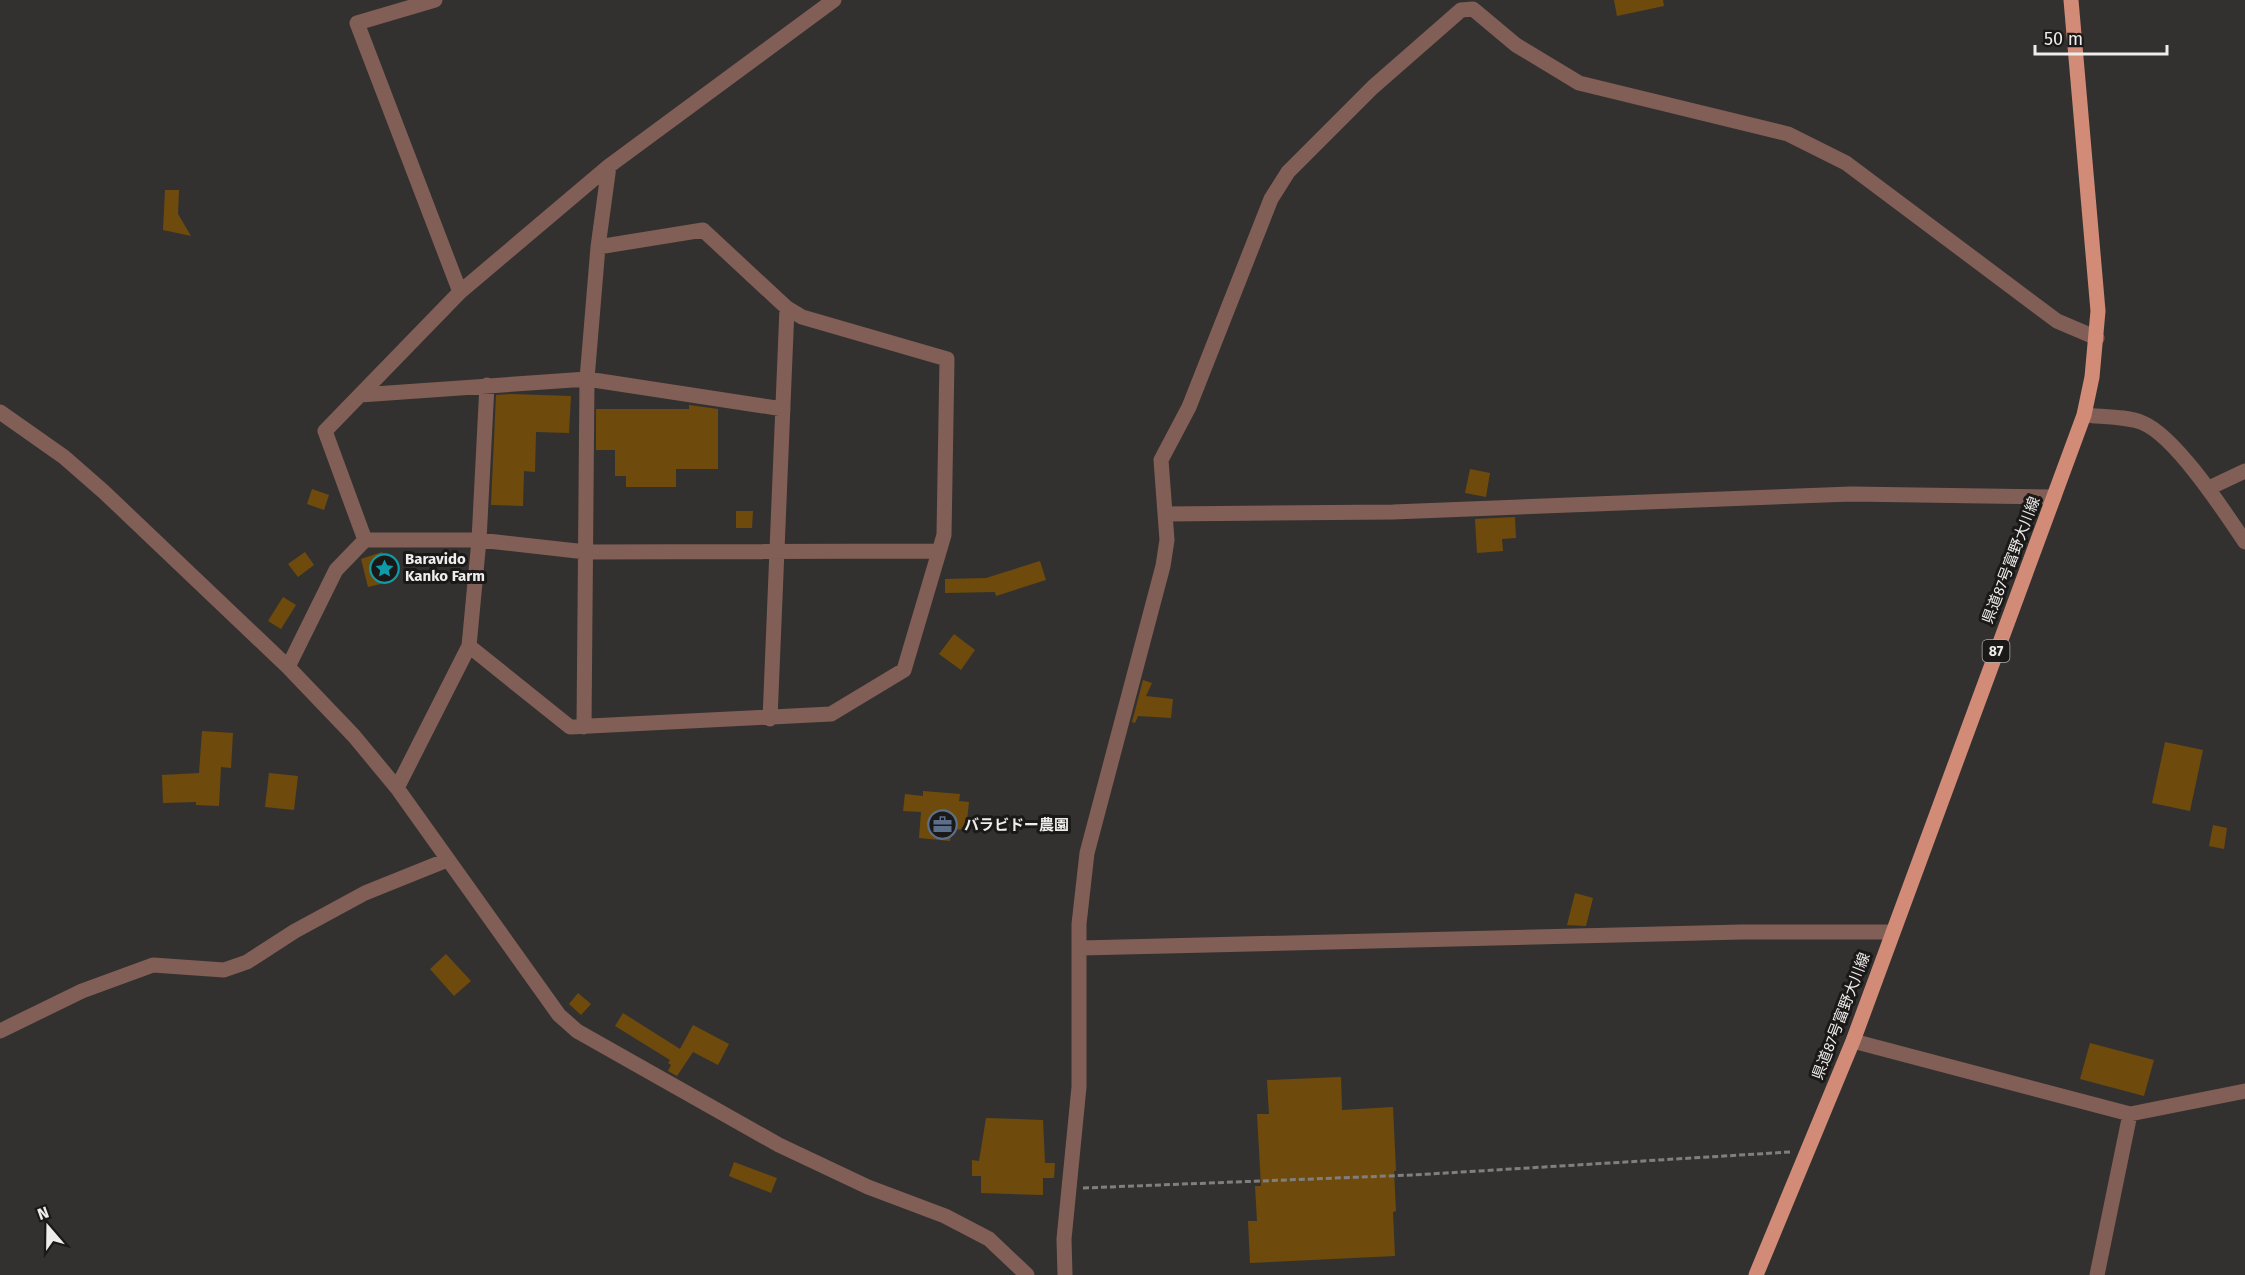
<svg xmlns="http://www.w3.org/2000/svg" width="2245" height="1275" font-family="'Fira Sans','Noto Sans JP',sans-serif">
	<rect width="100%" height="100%" fill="#33312f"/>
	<!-- building -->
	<path fill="#6e4b0d" d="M1614,0h49l1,6 -47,10z
		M165,190h14l-1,24 13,22 -28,-6z
		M511,394l60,2 -2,37 -33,-1 -1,40 -11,-1 -1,35 -32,-1 5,-110z
		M689,405l29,4v60h-42v18h-50v-11h-11v-26h-19v-41h93z
		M1470,469l20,4 -4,24 -21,-4z
		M312,489l17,6 -5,15 -17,-6z
		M736,511h17l-1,17h-16z
		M1515,517l1,21 -14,1 1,12 -26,2 -2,-34z
		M305,552l9,13 -16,12 -10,-13z
		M382,552l7,30 -21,5 -7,-28z
		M1040,561l6,19 -50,16 -1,-4 -50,1v-14l41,-1z
		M283,597l13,8 -15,24 -13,-8z
		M954,634l21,16 -14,20 -22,-16z
		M1143,680l9,3 -6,13 27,3 -2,19 -33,-2 -3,7 -3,-1z
		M202,731l31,2 -2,35 -10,-1 -2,39 -23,-1v-3l-33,1 -1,-28 37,-2z
		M2165,742l38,8 -13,61 -38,-8z
		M269,773l29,3 -4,34 -29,-3z
		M923,791l37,3 -1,7 10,1 -3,28 -14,-1 -2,12 -31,-3 2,-26 -18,-1 2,-17 18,2z
		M2213,825l14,3 -3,21 -15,-3z
		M1575,893l18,5 -7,28 -19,-1z
		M446,954l25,27 -17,15 -24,-27z
		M578,993l13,11 -10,11 -12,-11z
		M623,1013l57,36 13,-24 36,19 -11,21 -25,-13 -16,24 -9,-5 3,-6 -3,-2 2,-3 -55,-34z
		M2090,1043l64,17 -10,36 -64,-17z
		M1341,1077l1,33 51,-3 3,64h-2l2,40 -3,1 2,44 -145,7 -2,-42h9l-2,-35h6l-4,-72h12l-2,-34z
		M986,1118l57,2 2,43h10l-1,15h-11v17l-62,-2v-17h-9v-16l7,1z
		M734,1162l43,16 -6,15 -42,-17z"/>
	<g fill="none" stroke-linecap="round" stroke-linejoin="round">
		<!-- path -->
		<path stroke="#817f7e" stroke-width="3" stroke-dasharray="6 3" stroke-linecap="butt" d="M1083,1188l330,-13 377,-23"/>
		<!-- minor -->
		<path stroke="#825f56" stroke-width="15" d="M435,0l-78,23 103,269
			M360,395l227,-16 196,30
			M0,412l64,45 40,35 184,175 66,69 43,52 162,227 18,16 202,114 89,42 77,29 44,23 38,36
			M2084,415c18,2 43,1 59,8 33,14 81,88 102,119
			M2209,488l36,-17
			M1165,514l228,-2 458,-18 203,3
			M365,540l-40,-109 135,-139 149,-126 225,-166
			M469,646l101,81 261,-13 73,-44 40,-135 3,-176 -145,-42 -15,-9 -84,-78 -105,17
			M288,667l48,-97 29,-30h114l107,12 352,-1
			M770,719l17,-411
			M584,727l3,-348 11,-132 11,-81
			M397,788l72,-142 10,-106 8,-155
			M1081,948l661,-16h149
			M0,1031l82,-40 71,-26 71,5 23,-8 48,-31 70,-38 82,-33
			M1853,1041l277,73 115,-23
			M1065,1275l-1,-36 15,-152v-163l8,-71 76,-287 4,-26 -6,-80 28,-53 82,-208 17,-27 85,-85 88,-77 12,-1 43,36 63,38 209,51 58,29 211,158 40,17
			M2097,1275l33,-161"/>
		<!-- primary -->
		<path stroke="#d28b77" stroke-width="15" d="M1756,1275l97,-234 231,-626 8,-38 6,-66 -27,-311"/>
	</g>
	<!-- icons -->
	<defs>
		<symbol id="sight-ring" viewBox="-11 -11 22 22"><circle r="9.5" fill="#1a1918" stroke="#0f9aa8" stroke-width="1.5"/><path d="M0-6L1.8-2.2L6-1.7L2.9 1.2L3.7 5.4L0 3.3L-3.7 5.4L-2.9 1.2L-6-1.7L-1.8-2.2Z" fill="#0f9aa8"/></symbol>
		<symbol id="office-ring" viewBox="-11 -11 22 22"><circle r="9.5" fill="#1a1918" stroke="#5c6f8a" stroke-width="1.5"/><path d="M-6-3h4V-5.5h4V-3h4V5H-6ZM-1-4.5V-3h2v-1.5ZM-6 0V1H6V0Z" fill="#5c6f8a"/></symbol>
	</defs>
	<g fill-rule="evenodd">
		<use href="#sight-ring" x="368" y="552" width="33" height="33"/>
		<use href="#office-ring" x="926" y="808" width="33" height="33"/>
	</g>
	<g text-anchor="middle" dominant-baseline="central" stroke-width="6" stroke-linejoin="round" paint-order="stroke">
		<!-- shield labels -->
		<rect fill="#1a1918" stroke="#aeadac" stroke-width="1.5" x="1982.5" y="640" width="27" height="22" rx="4.5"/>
		<g font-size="14" font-weight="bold" fill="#eeedec">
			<text x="1996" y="651">87</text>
		</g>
		<!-- poi labels -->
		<g font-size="15" font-weight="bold" fill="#eeedec" stroke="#1a1918" text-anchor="start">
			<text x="405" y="559">Baravido<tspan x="405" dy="17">Kanko Farm</tspan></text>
			<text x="964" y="825">バラビドー農園</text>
		</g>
		<!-- street labels -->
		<g font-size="15" fill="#eeedec" stroke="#1a1918">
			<text transform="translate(2011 560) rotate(-69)">県道87号富野大川線</text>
			<text transform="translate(1841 1016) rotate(-69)">県道87号富野大川線</text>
		</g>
	</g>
	<!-- north arrow -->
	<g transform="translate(48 1227) rotate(340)" stroke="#1a1918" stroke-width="4.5" paint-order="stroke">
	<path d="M0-4.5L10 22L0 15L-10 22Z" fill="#eeedec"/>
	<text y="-9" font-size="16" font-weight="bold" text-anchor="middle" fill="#eeedec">N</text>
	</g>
	<!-- scale -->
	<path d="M2035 45v9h132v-9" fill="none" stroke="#eeedec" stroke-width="3"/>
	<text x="2044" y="45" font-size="18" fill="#eeedec" stroke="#1a1918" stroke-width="4.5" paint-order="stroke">50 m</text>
</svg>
